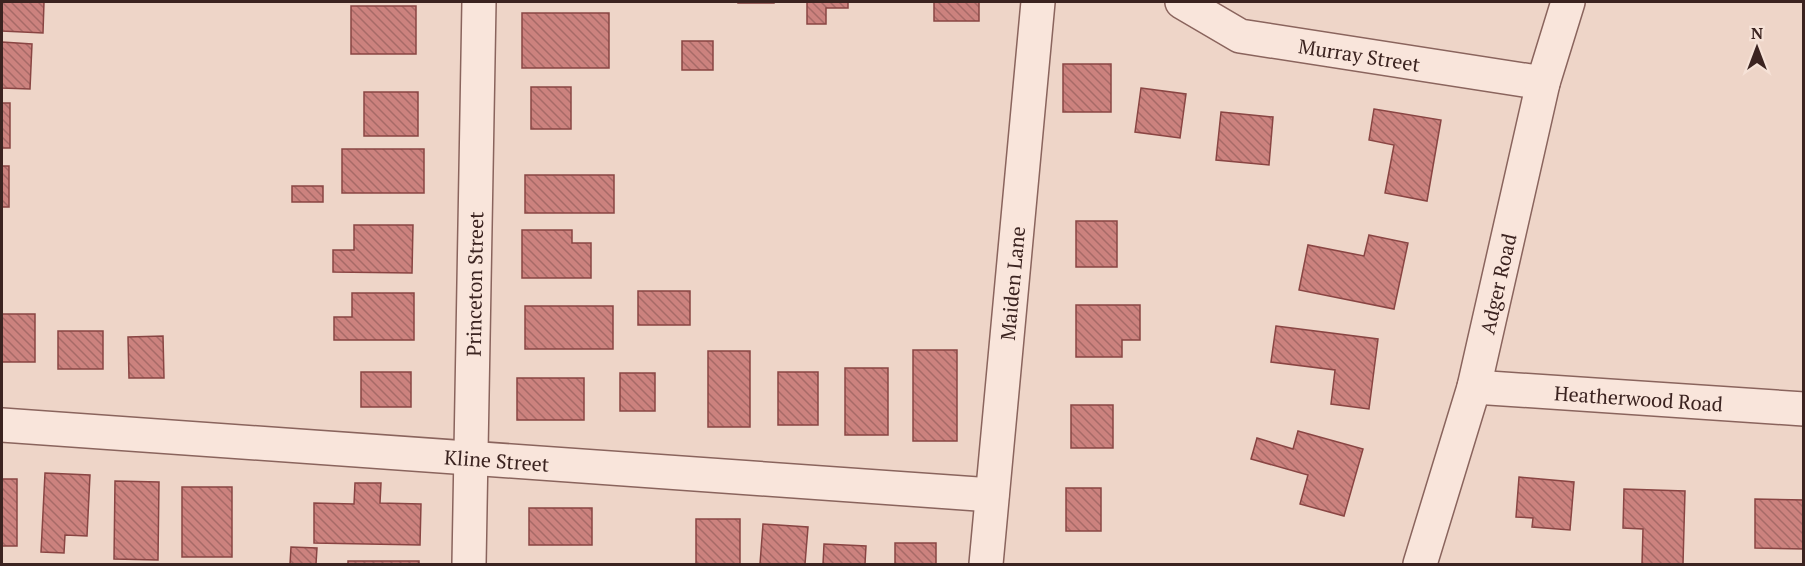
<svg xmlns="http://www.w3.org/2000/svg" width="1805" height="566" font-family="'PT Serif',serif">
	<defs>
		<pattern id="building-back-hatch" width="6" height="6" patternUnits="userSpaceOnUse" patternTransform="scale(1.5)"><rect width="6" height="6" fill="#cc827e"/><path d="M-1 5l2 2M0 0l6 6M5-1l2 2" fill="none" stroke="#a76a67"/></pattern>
	</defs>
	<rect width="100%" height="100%" fill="#eed5c8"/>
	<!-- building -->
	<path fill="url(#building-back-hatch)" stroke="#894543" stroke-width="1.5" d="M2,2h42l-1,31 -41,-2z
		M738,2h36v1h-36z
		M807,2h41v6h-22v16h-19z
		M934,2h45v19h-45z
		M351,6h65v48h-65z
		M522,13h87v55h-87z
		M682,41h31v29h-31z
		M2,42l30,2 -2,45 -28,-1z
		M1063,64h48v48h-48z
		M531,87h40v42h-40z
		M1141,88l45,6 -6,44 -45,-6z
		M364,92h54v44h-54z
		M2,103h8v45h-8z
		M1374,109l67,11 -14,81 -42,-8 9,-48 -25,-5z
		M1221,112l52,5 -4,48 -53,-5z
		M342,149h82v44h-82z
		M2,166h7v41h-7z
		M525,175h89v38h-89z
		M292,186h31v16h-31z
		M1076,221h41v46h-41z
		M354,225h59l-1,48 -79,-1v-22h21z
		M522,230h50v13h19v35h-69z
		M1369,235l39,8 -14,66 -95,-19 9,-45 56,11z
		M638,291h52v34h-52z
		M352,293h62v47h-80v-23h18z
		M1076,305h64v35h-18v17h-46z
		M525,306h88v43h-88z
		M2,314h33v48h-33z
		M1276,326l102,13 -9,70 -38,-5 4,-34 -64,-8z
		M58,331h45v38h-45z
		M163,336l1,42h-35l-1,-41z
		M913,350h44v91h-44z
		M708,351h42v76h-42z
		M845,368h43v67h-43z
		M361,372h50v35h-50z
		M778,372h40v53h-40z
		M620,373h35v38h-35z
		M517,378h67v42h-67z
		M1071,405h42v43h-42z
		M1298,431l65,18 -19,67 -44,-12 8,-29 -57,-16 6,-21 36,11z
		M45,473l45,2 -3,61 -22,-1 -1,18 -23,-1z
		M1519,477l55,5 -4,48 -38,-3 1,-9 -17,-1z
		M2,479h15v67h-15z
		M115,481l44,1 -1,78 -44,-1z
		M355,483h26l-1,20 41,1 -1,41 -106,-2v-40l40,1z
		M182,487h50v70h-50z
		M1066,488h35v43h-35z
		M1624,489l61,2 -2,73h-41l1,-35 -20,-1z
		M1755,499l49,1v49l-49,-1z
		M529,508h63v37h-63z
		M696,519h44v45h-44z
		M763,524l45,3 -3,37h-45z
		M895,543h41v21h-41z
		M824,544l42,2 -1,18h-42z
		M291,547l26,1 -1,16h-26z
		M348,561h71v3h-71z"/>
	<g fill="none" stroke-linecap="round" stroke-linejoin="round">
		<defs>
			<g id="minor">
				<path id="s1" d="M1182,2l58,34 303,47"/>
				<path id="s2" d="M1474,387l330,22"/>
				<path id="s3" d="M2,425l990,70"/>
				<path id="s4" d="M469,564l10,-562"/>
				<path id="s5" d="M986,564l52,-562"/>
				<path id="s6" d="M1420,564l54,-177 69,-304 25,-81"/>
			</g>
		</defs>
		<!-- minor casing -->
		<use href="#minor" stroke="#8a645d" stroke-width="36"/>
		<!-- minor -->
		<use href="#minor" stroke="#f9e5db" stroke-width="33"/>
	</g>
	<g text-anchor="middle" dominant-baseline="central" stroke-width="4.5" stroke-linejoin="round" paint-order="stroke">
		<!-- street labels -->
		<g font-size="20" fill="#3b2320" stroke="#f6e2d7">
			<text stroke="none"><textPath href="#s1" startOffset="188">Murray Street</textPath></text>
			<text stroke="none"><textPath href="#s4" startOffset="280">Princeton Street</textPath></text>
			<text stroke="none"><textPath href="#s5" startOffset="282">Maiden Lane</textPath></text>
			<text stroke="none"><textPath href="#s6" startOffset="291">Adger Road</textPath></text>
			<text stroke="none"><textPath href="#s2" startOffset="165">Heatherwood Road</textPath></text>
			<text stroke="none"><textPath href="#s3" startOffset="496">Kline Street</textPath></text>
		</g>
	</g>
	<!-- border -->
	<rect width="1805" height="566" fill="none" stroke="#3b2320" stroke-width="6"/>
	<!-- north arrow -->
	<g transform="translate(1757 48)" stroke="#f6e2d7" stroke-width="4.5" paint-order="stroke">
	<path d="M0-4.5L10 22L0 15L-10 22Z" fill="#3b2320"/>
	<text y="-9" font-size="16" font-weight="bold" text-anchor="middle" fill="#3b2320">N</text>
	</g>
</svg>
